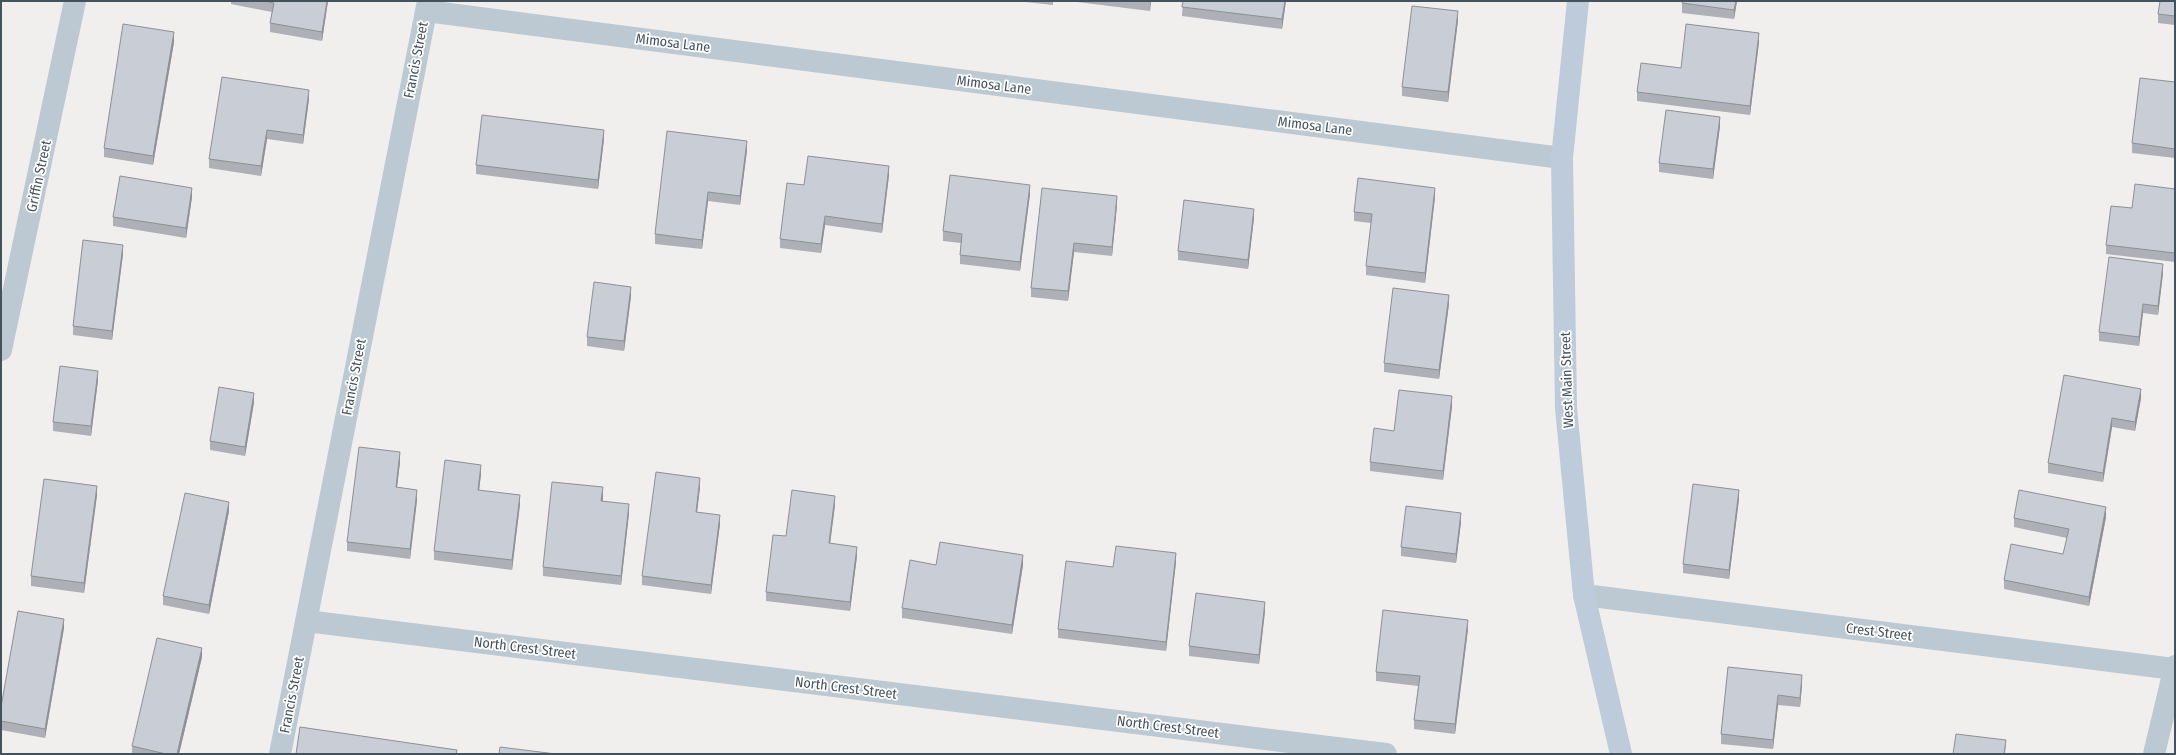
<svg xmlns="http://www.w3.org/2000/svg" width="2176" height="755" font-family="'Fira Sans Condensed',sans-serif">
	<rect width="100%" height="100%" fill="#f1eeee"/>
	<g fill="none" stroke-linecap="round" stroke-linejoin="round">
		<!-- minor -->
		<path stroke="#bdc9d2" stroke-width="22" d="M426,11l1136,147
			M1,350l74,-349
			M1584,595l590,74
			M306,621l1080,133
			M280,754l148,-753
			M2154,754l21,-88"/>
		<!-- secondary -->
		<path stroke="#becbda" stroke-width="22" d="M1578,1l-16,157 4,250 18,187 37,159"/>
	</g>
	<!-- wall -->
	<path fill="#adb0b7" d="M231,1h97l-6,40 -52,-9v-9l2,-11 -41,-8z
		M1017,1h36v4z
		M1077,1h74l-1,10 -73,-9z
		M1183,1h103l-4,28 -100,-13z
		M1737,1l-3,18 -52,-6v-10z
		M2175,1v24l-17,-2v-9z
		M1458,20l-10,82 -46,-6v-9z
		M174,42l-21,123 -49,-8v-9z
		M1759,42l-9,73 -113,-14v-9z
		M2175,82v76l-43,-5v-10z
		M309,99l-6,45 -36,-5 -6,37 -52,-8v-9z
		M1720,126l-7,53 -54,-7v-9z
		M604,139l-6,50 -122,-15v-9z
		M747,150l-7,55 -32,-4 -6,48 -47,-5v-10z
		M889,175l-7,58 -57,-8 -4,28 -41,-5v-9l24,-54z
		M1042,188l75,17 -5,51 -38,-4 -6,49 -37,-4v-9z
		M2175,189v73l-69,-8v-9l26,-37z
		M1030,194l-10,77 -60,-7v-9l1,-12 -18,-2v-10z
		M192,197l-6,41 -73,-12v-9z
		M1435,197l-10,86 -59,-8v-9l5,-43 -17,-2v-9z
		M1254,218l-6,51 -70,-9v-9z
		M123,254l-11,86 -39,-5v-9z
		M2163,273l-5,42 -15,-2 -4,33 -40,-5v-9z
		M631,296l-7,55 -37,-5v-9z
		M1449,304l-10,75 -55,-7v-9z
		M2064,375l77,23 -6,33 -23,-4 -9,55 -55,-9v-10z
		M98,380l-7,56 -38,-5v-9z
		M254,402l-9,54 -35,-6v-9z
		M1452,406l-9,74 -73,-9v-9l24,-31z
		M400,462l-3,25 20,13 -7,59 -63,-8v-9z
		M481,474l-2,16 41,14 -8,66 -78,-10v-9z
		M700,487l-3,25 23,12 -9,70 -69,-9v-9z
		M97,495l-13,98 -53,-7v-10z
		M603,497v4l26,12 -8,72 -78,-9v-9z
		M1739,499l-10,80 -46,-6v-9z
		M835,505l-5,38 27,13 -7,55 -84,-10v-9z
		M229,511l-20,103 -46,-9v-9z
		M2106,517l-17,89 -85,-17v-9l59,-26 4,-16 -53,-11v-9z
		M1461,522l-5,41 -55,-7v-9z
		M1176,562l-10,89 -108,-13v-9l55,-62z
		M936,565h87l-11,69 -110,-16v-10z
		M1265,611l-6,53 -70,-8v-10z
		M64,628l-19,110 -44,-8v-23z
		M1468,629l-13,105 -41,-5v-9l4,-34 -42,-5v-9z
		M202,657l-23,97h-47v-8z
		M1728,667l74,18 -2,22 -22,-2 -5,44 -52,-5v-10z"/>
	<!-- shaded-wall -->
	<path fill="#8d9095" d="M327,1h1l-6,40v-9z
		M1150,1h1l-1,10z
		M1285,1h1l-4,28v-10z
		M1736,1h1l-3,18v-9z
		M1458,11v9l-10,82v-10z
		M174,32v10l-21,123v-9z
		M1759,33v9l-9,73v-9z
		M309,90v9l-6,45v-9z
		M1720,117v9l-7,53v-10z
		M267,130v9l-6,37v-10z
		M604,130v9l-6,50v-9z
		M747,141v9l-7,55v-9z
		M889,166v9l-7,58v-9z
		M1030,185v9l-10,77v-9z
		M192,188v9l-6,41v-10z
		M1435,188v9l-10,86v-10z
		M708,192v9l-6,48v-9z
		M1117,196v9l-5,51v-9z
		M1254,209v9l-6,51v-9z
		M825,216v9l-4,28v-9z
		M1074,243v9l-6,49v-10z
		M123,245v9l-11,86v-9z
		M2163,264v9l-5,42v-9z
		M631,287v9l-7,55v-10z
		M1449,295v9l-10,75v-9z
		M2143,304v9l-4,33v-9z
		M98,371v9l-7,56v-10z
		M2141,389v9l-6,33v-9z
		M254,393v9l-9,54v-9z
		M1452,396v10l-9,74v-9z
		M2112,418v9l-9,55v-9z
		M400,452v10l-4,34v-9z
		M481,465v9l-3,25v-9z
		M700,478v9l-4,34v-9z
		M97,486v9l-13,98v-10z
		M603,487v10l-2,13v-9z
		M417,490v10l-7,59v-10z
		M1739,490v9l-10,80v-9z
		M520,495v9l-8,66v-10z
		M835,496v9l-6,47v-9z
		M229,502v9l-20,103v-9z
		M629,504v9l-8,72v-9z
		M2106,507v10l-17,89v-9z
		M1461,513v9l-5,41v-9z
		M720,515v9l-9,70v-9z
		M857,547v9l-7,55v-9z
		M1176,553v9l-10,89v-9z
		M1023,555v10l-11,69v-9z
		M1265,602v9l-6,53v-9z
		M64,619v9l-19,110v-9z
		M1468,620v9l-13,105v-10z
		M202,648v9l-23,97h-2z
		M1802,675v10l-2,22v-9z
		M1778,695v10l-5,44v-9z
		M2006,740l-1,14h-1z"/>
	<!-- building -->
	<path fill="#c9cdd5" stroke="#8d9095" d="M265,1h62l-5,31 -52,-9 4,-20z
		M1183,1h102l-3,18 -100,-12z
		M1683,1h53l-2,9 -52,-7z
		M2160,1h15v15l-17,-2z
		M1412,6l46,5 -10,81 -46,-5z
		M123,24l51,8 -21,124 -49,-8z
		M1686,24l73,9 -9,73 -113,-14 4,-29 40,5z
		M222,77l87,13 -6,45 -36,-5 -6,36 -52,-7z
		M2140,78l35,4v67l-43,-6z
		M1666,110l54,7 -7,52 -54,-6z
		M482,115l122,15 -6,50 -122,-15z
		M667,131l80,10 -7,55 -32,-4 -6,48 -47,-6z
		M808,156l81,10 -7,58 -57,-8 -4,28 -41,-5 7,-56 17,2z
		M950,175l80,10 -10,77 -60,-7 2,-21 -19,-3z
		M120,176l72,12 -6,40 -73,-11z
		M1358,178l77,10 -10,85 -59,-7 6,-52 -18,-2z
		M2135,184l40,5v64l-69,-8 5,-39 21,2z
		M1042,188l75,8 -5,51 -38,-4 -6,48 -37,-3z
		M1184,200l70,9 -6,51 -70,-9z
		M83,240l40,5 -11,86 -39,-5z
		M2109,257l54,7 -5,42 -15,-2 -4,33 -40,-5z
		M594,282l37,5 -7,54 -37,-4z
		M1393,288l56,7 -10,75 -55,-7z
		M60,366l38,5 -7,55 -38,-4z
		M2064,375l77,14 -6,33 -23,-4 -9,55 -55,-10z
		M219,387l35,6 -9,54 -35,-6z
		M1399,390l53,6 -9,75 -73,-9 4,-34 20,3z
		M359,447l41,5 -4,35 21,3 -7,59 -63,-7z
		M445,460l36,5 -3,25 42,5 -8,65 -78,-9z
		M656,472l44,6 -4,34 24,3 -9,70 -69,-9z
		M44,479l53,7 -13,97 -53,-7z
		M552,482l51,5 -2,14 28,3 -8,72 -78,-9z
		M1693,484l46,6 -10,80 -46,-6z
		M792,490l43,6 -6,47 28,4 -7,55 -84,-10 7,-57 13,1z
		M2019,490l87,17 -17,90 -85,-17 7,-36 52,10 6,-25 -55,-11z
		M185,493l44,9 -20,103 -46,-9z
		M1406,506l55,7 -5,41 -55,-7z
		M940,542l83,13 -11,70 -110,-17 8,-48 26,5z
		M1116,546l60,7 -10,89 -108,-13 8,-68 47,6z
		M1196,593l69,9 -6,53 -70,-9z
		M1383,610l85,10 -13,104 -41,-4 6,-44 -44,-4z
		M18,611l46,8 -19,110 -44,-8v-14z
		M157,638l45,10 -25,106h-11l-34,-8z
		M1728,667l74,8 -2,23 -22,-3 -5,45 -52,-6z
		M300,727l157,23 -1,4h-160z
		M1956,734l50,6 -2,14h-51z
		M500,747l56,7h-57z"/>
	<g text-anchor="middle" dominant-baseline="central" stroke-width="3.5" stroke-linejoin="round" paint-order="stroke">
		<!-- street labels -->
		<g font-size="14" fill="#44525e" stroke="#fff">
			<text transform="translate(673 43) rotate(7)">Mimosa Lane</text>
			<text transform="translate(416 60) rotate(-79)">Francis Street</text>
			<text transform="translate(994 85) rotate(7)">Mimosa Lane</text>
			<text transform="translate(1315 126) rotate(7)">Mimosa Lane</text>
			<text transform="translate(39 176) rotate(-78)">Griffin Street</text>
			<text transform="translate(354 377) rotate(-79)">Francis Street</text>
			<text transform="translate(1567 380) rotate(-92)">West Main Street</text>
			<text transform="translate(1879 632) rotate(7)">Crest Street</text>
			<text transform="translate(525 648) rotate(7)">North Crest Street</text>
			<text transform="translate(846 688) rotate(7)">North Crest Street</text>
			<text transform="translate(292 695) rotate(-79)">Francis Street</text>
			<text transform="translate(1168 727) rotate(7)">North Crest Street</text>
		</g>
	</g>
	<!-- border -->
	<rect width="2176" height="755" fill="none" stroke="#44525e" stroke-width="4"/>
</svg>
